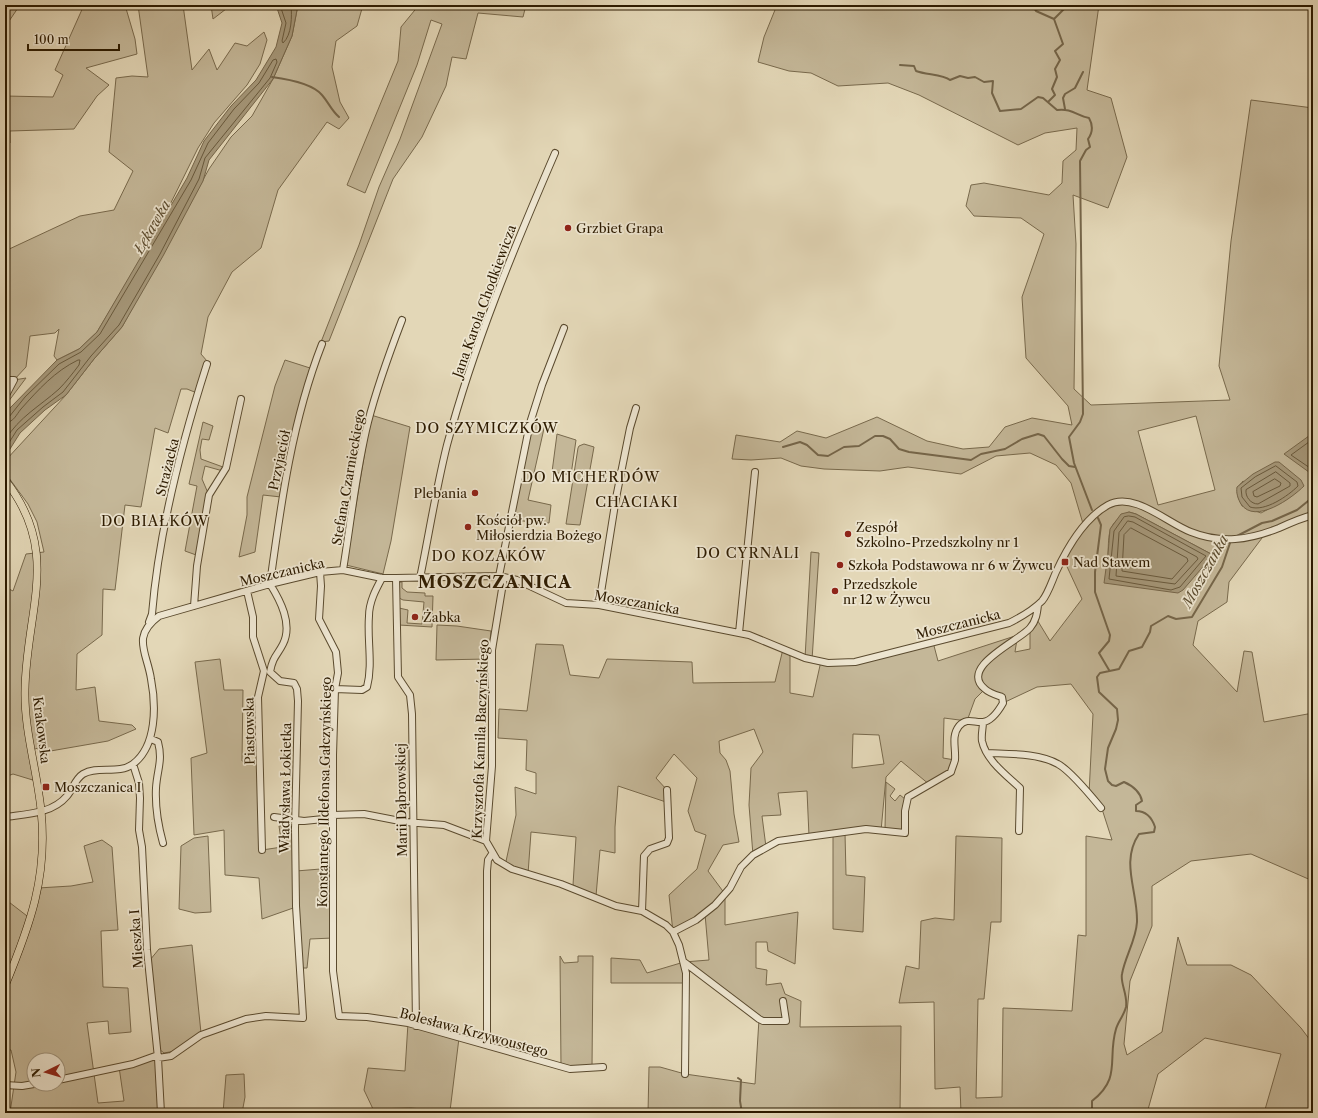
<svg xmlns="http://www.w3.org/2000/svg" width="1318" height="1118" font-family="'Libre Caslon Text',serif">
	<rect width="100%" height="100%" fill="#e3d7b7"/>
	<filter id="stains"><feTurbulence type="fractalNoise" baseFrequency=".005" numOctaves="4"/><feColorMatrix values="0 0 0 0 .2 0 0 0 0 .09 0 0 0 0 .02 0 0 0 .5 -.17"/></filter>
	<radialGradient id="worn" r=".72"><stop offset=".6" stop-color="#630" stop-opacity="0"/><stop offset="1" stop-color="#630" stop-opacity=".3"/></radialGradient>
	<!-- green -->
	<path fill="#c4b798" stroke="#78694c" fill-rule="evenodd" d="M5,5h15l-15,22z
		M84,5h41l10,34 2,15 -51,14 23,17 -12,11 -23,33 -64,2v12h-5v-47l48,1 10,-22 -8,-5z
		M138,5h45l9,65 17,-21 8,21 18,-27 12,3 17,-14 3,8 -7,24 -13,21 -33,38 -16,25 -46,93 -55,91 -18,17 -22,11 -3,-4 5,-27 -4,4 -25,3 -4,31 -12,13 12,-2 -21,28v-155l75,-35 34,-6 19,-39 -24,-19 7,-74 16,-2 16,1z
		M211,5h14l1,4 -13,10z
		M298,5h65l-6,21 -21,15 -4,26 8,35 9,16 -10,11 -12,-7 -49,68 -17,58 -29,24 -24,45 -7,37 6,7 -10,32 -10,-4h-6l-13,44 -13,-5 -14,79 -16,-2 -10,85 -12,-1 -1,46 -25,19 -1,36 19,-3 4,34 33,4 4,4 -28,12 -69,12 -1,-5 -6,2 4,31 -23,-7 -8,3v-190l8,4 13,-37 18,-2 -7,-30 -9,-18 -19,-26 -4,-17 61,-66 28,-36 28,-32 87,-158 22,-32 21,-21 21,-37 19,-43z
		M419,5h107l-3,12 -45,-4 -12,46 -14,-2 -6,29 -24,51 -29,42 -64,162 -8,1 38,-97 20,-58 21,-48 42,-115 -11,-4 -14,45 -52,128 -18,-8 51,-124 3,-34z
		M777,5h322l-12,85 24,8 16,59 -19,51 -35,-13 3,49 -2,145 17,16 139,-5 -11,-34 12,-125 20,-141 62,8v407l-48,19 -36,48 -2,20 -29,19 -5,24 44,47 7,-41 8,1 12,70 49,-9v168l-62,-27 -60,7 -39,25v40l-22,55 -6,63 3,11 35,-23 16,-95 9,28h44l20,10 50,53 12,16v69h-49l17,-59 -76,-16 -47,36 -11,39h-186l-1,-26 -25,2 -1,-87 -35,1 7,-37 13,3 2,-48 14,-3 19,2 2,-84 46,2 -1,84h-10l-7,77h-6l-2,99 26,-1 1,-89 69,3 6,-76 8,1v-100l26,4 -10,-31 -13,-15 4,-80 -22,-30 -34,3 -34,16 -1,-6 -17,-8 -10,10 -8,22 -23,-3 -1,40 12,2 -4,12 -21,13 -29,-24 -15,16 -5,54 -36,2 1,42 19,2 -2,55 -30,-3v-94l-24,1 -2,-45 -29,2 3,22 -19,1 4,31 -13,8 -4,-50 2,-37 12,-16 -9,-23 -35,12 1,12 6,7 4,11 4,43 5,28 -16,3 -15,26 17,23v31l73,-13 -3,52 -27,-13 -1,-9h-11v26l11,2 -1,15 15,-2 4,11 16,7 -1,26 101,-1 -1,87h-252l1,-46h11l25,7 70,10 4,-65 -75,-56 2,20h-75v-25l29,2 7,13 37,-11 25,-2 -4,-46 -32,18 -4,-37 28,-26 9,-34 -11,-4 -7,-20 9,-33 -23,-24 -18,24 11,12 -1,12 -48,-16 -3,41v26l-15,-3 -4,46 -23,-11 3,-48 -45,-5 -3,42 -23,-8 11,-51 -1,-28 21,7v-21l-10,-3 1,-30 -29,-2 1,-29 28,2 9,-67 27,1 7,30 29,3 8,-19 85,3 1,21 82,-1 8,-33 7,3v41l23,4 8,-36 34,1 78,-20 5,19 77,-25 2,3 -2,13 15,-3v-21l6,-10 14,23 32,-42 -19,-41 21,-31 -13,-44 -15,-18 -26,-12 -34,3 -35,18 -53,-7 -28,4 -56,-2 -23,-3 -20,-8 -30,2 -19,-1 4,-24 44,7 17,-11 29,7 51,-21 50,24 36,8 26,-2 16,-20 27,-9 40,7 -4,-19 -42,-48 -4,-61 22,-63 -23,-16 -47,-2 -8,-10 5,-21 13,-2 65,12 13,-12 1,-22 13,-11 1,-22 -32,5 -27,12 -99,-50 -31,-12 -50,3 -27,-13 -22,-2 -31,-9 6,-25zM1196,416l19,74 -57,15 -20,-74zM1243,481l35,23 -17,9 -19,-7c-5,-11 -8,-16 1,-25zM1129,512l7,2 77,41 -105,-1c1,-21 -1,-31 21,-42zM853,734l26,1 5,29 -32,4z
		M285,360l25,8 -18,67 -11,62 -18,-2 -8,57 -16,5 8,-42v-18l28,-111z
		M371,415l39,12 -19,114 -8,33 -37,-9z
		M203,422l10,4 -4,14 -7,-1 -2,11 1,9 22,8v4l-18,-5 -3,13 6,14 -9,63 -14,-5 12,-65 -8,-2z
		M532,422l13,2 -17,76 23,5 -2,18 -39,-3z
		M557,434l19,6 -5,35 -19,-3z
		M584,444l10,3 -14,78 -14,-1 12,-76 1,-2z
		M811,552l8,1 -7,107 -7,-2z
		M400,582h2v6l5,4 18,1v3h8l-1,31 -33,-2v-17l9,2 -1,13 15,1 2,-22 -21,-2 -4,-2 -1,-12z
		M437,625l20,1 34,5 -3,28 -52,1z
		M220,659l4,31h19l-1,71 19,1 1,88 20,-3 -3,-21h16l1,45 37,-3v70l-23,1 -3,29h-7l-4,-61 -34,12 -3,-41 -34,-3 -1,-45 -30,5 -3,-77 16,-5 -12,-91z
		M886,782l9,7 -5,7 5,5 5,-6 5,4 -2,31 -18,-1z
		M208,836l3,76 -16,1 -16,-4 2,-63 13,-8z
		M102,840l10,7 6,83 -17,1 2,56 25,1 3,44 -22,2 -1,-13 -21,2 11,80 26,-2 -5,-34 39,-9 3,55h-151l6,-41 -5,-22 -6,-1v-150l26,20 7,-31 33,-2 22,-4 -9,-36zM34,1060h24v24h-24z
		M192,945l9,88 -26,18 -11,2 -5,-4 -9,-89 9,-11z
		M560,956l4,7 14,-1v-6h15l-1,112 -31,-1z
		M408,1023l51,15 -9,73 -40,-3 -37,1 -9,-19 4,-22 37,3z
		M244,1074l1,23 -3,16h-19l3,-38z"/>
	<!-- water -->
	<path fill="#a59779" stroke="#756549" d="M276,5h18l3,5 -5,26 -19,43 -64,81 -6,21 -40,75 -41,71 -28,32 -28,36 -21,15 -25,23 -15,24v-41l5,-8 47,-48 22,-11 18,-17 90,-154 17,-37 27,-35 25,-26 20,-33 6,-24z
		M1313,433v42l-29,-21z
		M1275,462h4l22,18 3,6c-12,12 -49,39 -63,18 -3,-5 -5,-11 -4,-17l16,-13z
		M1129,512l7,2 77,41 -30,35 -5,3 -74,-10 4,-29 2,-25 11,-15z"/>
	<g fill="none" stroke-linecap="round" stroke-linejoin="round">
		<!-- shore -->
		<path stroke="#69593c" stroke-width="1" d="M280,5l6,18 -4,18 1,2c9,-8 9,-27 8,-38
			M5,418l4,-1 16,-20 34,-33 22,-12 19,-18 91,-154 17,-37 26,-34 25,-26 14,-23 3,-1 1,3 -7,16 -65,80 -6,21 -39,75 -41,71 -28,31 -28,36 -20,15 -26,23 -12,19
			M5,423c9,-1 11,-8 16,-14 17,-19 34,-38 57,-49h2l-1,5c-6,8 -13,17 -20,24 -20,18 -39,27 -54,51
			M1313,439l-22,16 22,15
			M1276,466l21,16 1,4c-10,10 -33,26 -48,21l-8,-10 -1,-9 14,-11z
			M1276,472l14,11v3l-32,18c-7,0 -13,-7 -12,-14z
			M1275,479l6,4 -1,3 -23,11 -3,-1 -1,-4z
			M1129,516l6,1 71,39 -26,31 -9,3 -62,-11 5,-48 10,-14z
			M1128,521l5,1 64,35 1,2 -23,25 -59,-8 3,-43z
			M1131,528l56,30 1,3 -16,18 -50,-8 2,-36z"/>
		<!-- stream -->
		<path stroke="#756549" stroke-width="2" d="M1032,5l4,6 18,8 9,25 -8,7 5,9 -5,9 2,8 -5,12 3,6 -7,7
			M1054,19l14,-14
			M900,65l14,1 2,5c10,4 27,3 34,9l10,-4 8,2 7,-1 9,5 9,-1 -1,12 8,18 21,-2 17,-12 5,1 14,12c15,-2 20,6 32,8 4,7 4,14 -1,21l2,8 -4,3 -6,11 3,253 -3,8 -11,15 5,26 18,47
			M272,77c15,2 40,6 50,18 7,8 9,15 17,22
			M1065,109l-2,-11 2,-4 10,-6 8,-16
			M783,447l17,-5 7,3 11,10 10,1 16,-9 15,-1 16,-10h8l7,3 9,10 10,3 62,8 10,-6 24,-5 17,-10 16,-5 6,2 18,23 7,7 6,1
			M1098,518l3,7 -6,47v20l15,43 -1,6 -10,12 10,17
			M1237,536l25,-13 10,-2 25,-11 16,-13
			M738,1078l3,2 -1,21 2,12
			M1092,1113v-12c30,-23 15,-42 24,-72 2,-7 8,-14 10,-22 2,-12 -6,-24 -4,-33 3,-17 14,-34 15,-52 1,-31 -17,-60 2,-88l15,-2 1,-5c-3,-9 -9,-16 -19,-16v-6l6,-4c-2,-10 -9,-15 -18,-19l-8,4 -4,-1 -4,-4 -3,-12 3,-21 8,-19 2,-9 -1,-11 -18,-17 -2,-15 3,-4 19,-4 10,-18 13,-4 8,-15 1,-6 17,-10 8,3 16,-2 30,-50 9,-27"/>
		<defs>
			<path id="minor" d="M5,380h9l-9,17
				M343,570c8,-49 13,-100 25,-148 9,-35 21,-68 34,-102
				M320,572l1,14 -2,33 17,33 2,21 -3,16 -2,66v216l6,45 28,1 41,6 162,46 33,-2
				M499,576l31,-153 12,-38 22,-57
				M504,577l-12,73v116l-6,75 11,19 15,9 49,15 55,22 26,5 24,14 7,7 6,13 7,28 -1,101
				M396,578l2,99 12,18 2,19 4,312
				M420,578c9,-44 16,-89 27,-133 27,-101 67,-197 108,-292
				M247,591l6,26v20l11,34 -6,26 4,153
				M599,605l17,-107 14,-70 6,-20
				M194,606l3,-40 12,-71 17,-27 15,-69
				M149,622l3,-8c7,-85 29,-169 55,-250
				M739,633l16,-161
				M335,689l27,1 5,-3c6,-23 0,-47 2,-71 0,-14 7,-27 13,-38
				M983,722c0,6 -2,13 -1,19 4,19 24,34 38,47l-1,43
				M151,739l7,3c5,19 -1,28 -2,46 -1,20 2,37 7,55
				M988,753c21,1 51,0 70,11 11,6 34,33 43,44
				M133,764l6,19 1,15 -1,32 3,17 5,103 11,108 3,55
				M333,815l31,-1 41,8 39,3 42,16
				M5,817c21,-3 47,-3 62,-21 6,-7 8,-17 16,-22 15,-9 35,1 50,-10 24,-18 23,-59 18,-85 -4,-27 -20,-42 8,-63l111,-32 50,-12 23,-2 39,8h14l103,-2 18,4 49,23 33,2 150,30 56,23 23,5 27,-1 154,-39c12,-6 23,-12 33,-22 6,-7 10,-20 14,-29 11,-24 29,-54 52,-67 26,-14 59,18 83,27 30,12 58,8 88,-4 11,-5 22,-10 34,-13
				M274,817l30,4 29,-3
				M642,911l2,-55 6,-7 17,-6 2,-5 -2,-48
				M673,932l23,-12 19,-15 15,-17 11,-21 12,-12 25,-14 88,-12 39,4v-22l3,-14 43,-25c1,-4 3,-8 4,-12 1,-12 -4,-24 4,-34 8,-9 15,-3 24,-4 9,-1 16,-12 20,-19l-1,-6c-6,-2 -13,-4 -17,-8 -27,-22 34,-48 45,-61 6,-7 7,-14 8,-23
				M684,962l75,57 4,2h23l-3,-20
				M487,1045v-174l1,-11 4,-6
				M158,1058l13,-2 30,-21 45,-16 20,-3 37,2 -7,-112 -1,-77 3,-128 -1,-12 -3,-6 -14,-2 -10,-9c3,-16 7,-16 13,-28 10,-20 -3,-44 -13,-60 11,-81 22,-163 52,-240
				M58,1080l75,-16 25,-9
				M5,1085l17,1 12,-2"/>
			<path id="major" d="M5,480c57,72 21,130 20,210 -1,40 12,80 16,120 7,67 -11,115 -36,176"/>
		</defs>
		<!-- minor casing -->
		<use href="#minor" stroke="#5a4a2e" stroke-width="8"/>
		<!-- major casing -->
		<use href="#major" stroke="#2d1b00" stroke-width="8"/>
		<!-- minor -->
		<use href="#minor" stroke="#ede5d0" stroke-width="6"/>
		<!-- major -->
		<use href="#major" stroke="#e3d7b7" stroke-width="7"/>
	</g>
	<!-- markers -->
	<g fill="#8f2418" stroke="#ede5d0" stroke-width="1.5">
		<circle cx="568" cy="228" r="4"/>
		<circle cx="475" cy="493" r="4"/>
		<circle cx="468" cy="527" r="4"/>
		<circle cx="848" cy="534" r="4"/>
		<rect x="1061" y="558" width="8" height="8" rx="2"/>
		<circle cx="840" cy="565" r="4"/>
		<circle cx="835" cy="591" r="4"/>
		<circle cx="415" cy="617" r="4"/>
		<rect x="42" y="783" width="8" height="8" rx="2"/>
	</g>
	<g text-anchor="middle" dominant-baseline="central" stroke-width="3.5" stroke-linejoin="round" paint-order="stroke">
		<!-- poi labels -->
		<g font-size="13" fill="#2d1b00" stroke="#ede5d0" text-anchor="start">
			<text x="576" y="228">Grzbiet Grapa</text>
			<text x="467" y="493" text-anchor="end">Plebania</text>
			<text x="476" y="520">Kościół pw.<tspan x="476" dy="15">Miłosierdzia Bożego</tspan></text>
			<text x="856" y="527">Zespół<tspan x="856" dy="15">Szkolno-Przedszkolny nr 1</tspan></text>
			<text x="1073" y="562">Nad Stawem</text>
			<text x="848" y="565">Szkoła Podstawowa nr 6 w Żywcu</text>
			<text x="843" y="584">Przedszkole<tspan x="843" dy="15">nr 12 w Żywcu</tspan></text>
			<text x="423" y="617">Żabka</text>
			<text x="54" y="787">Moszczanica I</text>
		</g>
		<!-- street labels -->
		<g font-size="13" fill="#2d1b00" stroke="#ede5d0">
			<text transform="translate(484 301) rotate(-70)">Jana Karola Chodkiewicza</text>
			<text transform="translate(279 460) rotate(-78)">Przyjaciół</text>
			<text transform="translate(167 467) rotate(-76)">Strażacka</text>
			<text transform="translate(348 477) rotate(-80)">Stefana Czarnieckiego</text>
			<text transform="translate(282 572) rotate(-13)">Moszczanicka</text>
			<text transform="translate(637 602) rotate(10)">Moszczanicka</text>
			<text transform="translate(958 624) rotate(-14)">Moszczanicka</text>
			<text transform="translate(42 730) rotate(83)">Krakowska</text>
			<text transform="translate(249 731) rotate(-91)">Piastowska</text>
			<text transform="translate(480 739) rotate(-88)">Krzysztofa Kamila Baczyńskiego</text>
			<text transform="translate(285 788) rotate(-89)">Władysława Łokietka</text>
			<text transform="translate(324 792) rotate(-89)">Konstantego Ildefonsa Gałczyńskiego</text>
			<text transform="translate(401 800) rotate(-91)">Marii Dąbrowskiej</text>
			<text transform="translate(136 939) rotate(-94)">Mieszka I</text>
			<text transform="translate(474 1032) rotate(15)">Bolesława Krzywoustego</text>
		</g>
		<!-- water labels -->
		<g font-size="14" font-style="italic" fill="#5d4d30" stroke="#ede5d0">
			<text transform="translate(152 227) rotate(-60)">Łękawka</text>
			<text transform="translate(1205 571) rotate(-61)">Moszczanka</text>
		</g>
		<!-- neighbourhood labels -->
		<g font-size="14" letter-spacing="1" fill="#2d1b00" stroke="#ede5d0">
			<text x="487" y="428">DO SZYMICZKÓW</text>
			<text x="591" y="477">DO MICHERDÓW</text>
			<text x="637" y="502">CHACIAKI</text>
			<text x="155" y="521">DO BIAŁKÓW</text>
			<text x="748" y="553">DO CYRNALI</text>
			<text x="489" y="556">DO KOZAKÓW</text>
		</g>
		<!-- district labels -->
		<g font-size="17" font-weight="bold" letter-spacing="1" fill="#2d1b00" stroke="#ede5d0">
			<text x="495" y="582">MOSZCZANICA</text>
		</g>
	</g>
	<!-- margin -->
	<rect width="1318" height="1118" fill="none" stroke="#e3d7b7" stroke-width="20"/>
	<rect x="6" y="6" width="1306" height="1106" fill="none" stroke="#2d1b00" stroke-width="2"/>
	<rect x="10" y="10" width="1298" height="1098" fill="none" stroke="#2d1b00"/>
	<!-- north arrow -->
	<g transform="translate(46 1072) rotate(265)"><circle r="19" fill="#ede5d0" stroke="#a0947d"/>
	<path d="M0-3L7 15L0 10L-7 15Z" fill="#8f2418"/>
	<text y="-6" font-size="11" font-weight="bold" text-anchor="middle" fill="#2d1b00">N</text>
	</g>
	<!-- scale -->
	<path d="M28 44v6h91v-6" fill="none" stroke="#2d1b00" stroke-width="2"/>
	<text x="34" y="44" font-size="12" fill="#2d1b00" stroke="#ede5d0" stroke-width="3" paint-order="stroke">100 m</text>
	<rect width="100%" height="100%" filter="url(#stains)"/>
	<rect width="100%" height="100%" fill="url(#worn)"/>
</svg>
